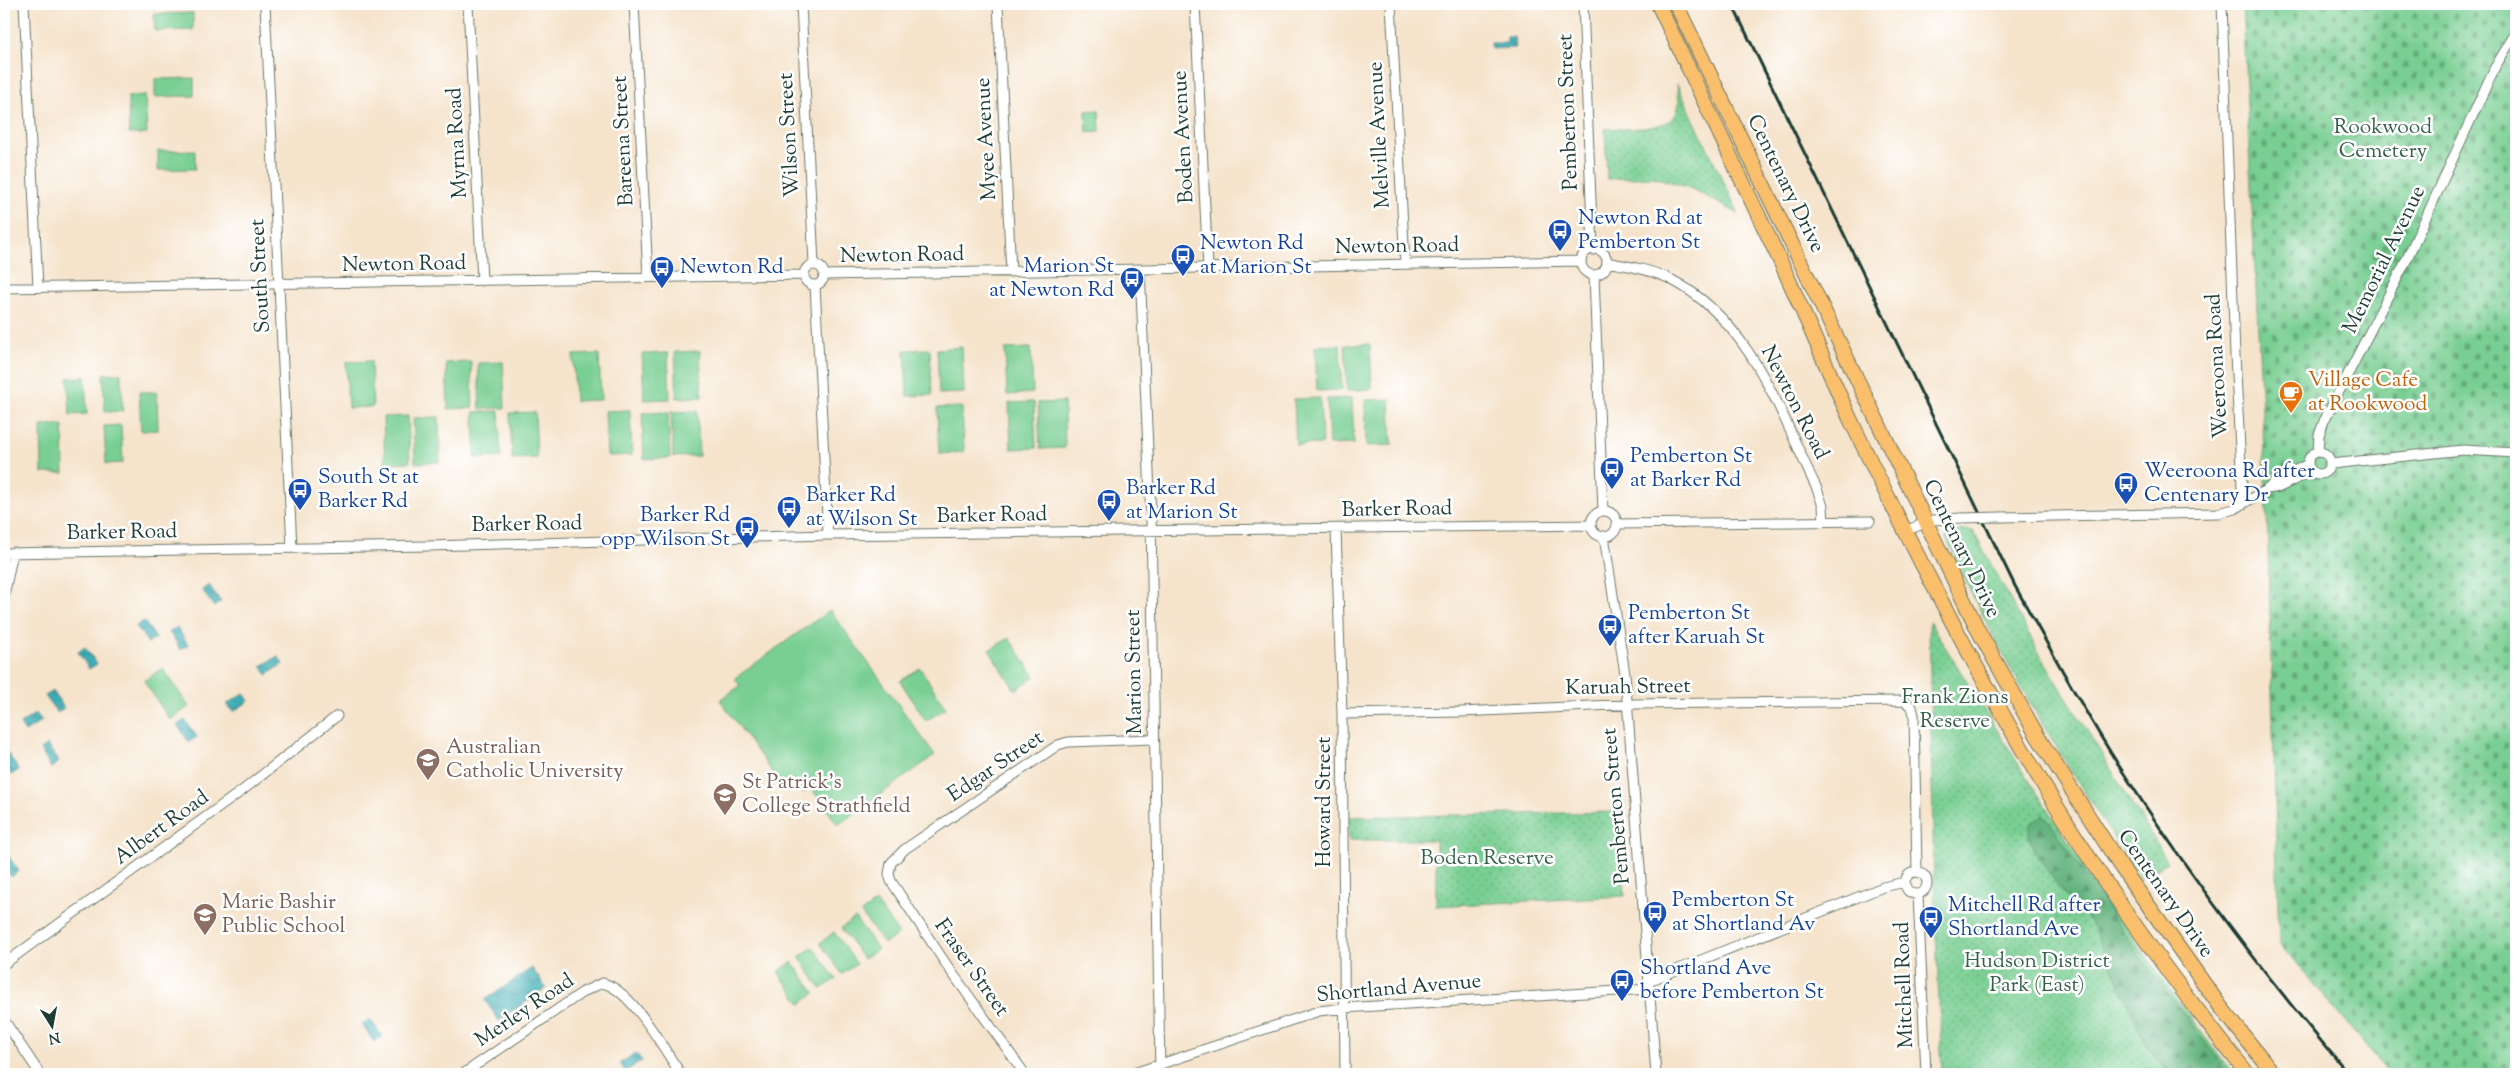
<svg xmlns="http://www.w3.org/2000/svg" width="2520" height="1078" font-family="'Sorts Mill Goudy',serif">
	<defs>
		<pattern id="grass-dots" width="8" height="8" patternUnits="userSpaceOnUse" patternTransform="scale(1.25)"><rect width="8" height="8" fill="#79cf93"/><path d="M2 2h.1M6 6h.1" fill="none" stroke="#63a979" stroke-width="1.8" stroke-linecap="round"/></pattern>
		<pattern id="forest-firs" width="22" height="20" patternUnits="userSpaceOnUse" patternTransform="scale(1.25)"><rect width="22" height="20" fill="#62b27d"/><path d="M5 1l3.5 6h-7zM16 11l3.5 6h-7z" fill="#509267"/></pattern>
		<pattern id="cemetery-stones" width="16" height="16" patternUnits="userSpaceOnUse" patternTransform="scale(1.25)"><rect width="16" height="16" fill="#79cf93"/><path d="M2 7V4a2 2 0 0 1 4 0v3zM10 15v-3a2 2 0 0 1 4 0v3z" fill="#63a979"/></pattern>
		<pattern id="water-waves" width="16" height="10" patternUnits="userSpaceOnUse" patternTransform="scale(1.25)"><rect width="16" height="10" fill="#3cadb4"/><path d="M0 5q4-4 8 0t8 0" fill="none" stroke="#328e93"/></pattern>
	</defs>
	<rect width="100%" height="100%" fill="#fff"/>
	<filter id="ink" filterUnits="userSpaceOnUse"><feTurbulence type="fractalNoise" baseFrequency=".02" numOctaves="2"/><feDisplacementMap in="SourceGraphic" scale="10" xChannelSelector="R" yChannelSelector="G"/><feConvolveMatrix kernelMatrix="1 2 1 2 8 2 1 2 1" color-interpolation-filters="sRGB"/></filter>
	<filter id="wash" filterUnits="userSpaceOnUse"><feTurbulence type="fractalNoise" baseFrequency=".0096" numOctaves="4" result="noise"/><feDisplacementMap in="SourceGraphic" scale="20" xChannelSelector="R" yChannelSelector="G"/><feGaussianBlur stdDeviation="1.12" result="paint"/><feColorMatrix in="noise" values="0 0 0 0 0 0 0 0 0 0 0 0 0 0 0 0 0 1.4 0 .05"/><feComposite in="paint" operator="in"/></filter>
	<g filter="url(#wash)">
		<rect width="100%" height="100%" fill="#f5e3cb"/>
		<!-- grass -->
		<path fill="url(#grass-dots)" stroke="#4c8664" d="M1677,84l62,130 -49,-26 -36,-11 -47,2 -2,-50c18,-1 64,3 72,-17 3,-9 1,-19 0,-28z
			M1961,530l12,1 64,118 131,213 -28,16c-72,-109 -142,-220 -194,-341z
			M1929,621c96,154 192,309 304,453h-291l-8,-190z
			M1619,812l6,84 -189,10v-66h-87l-1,-23z"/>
		<!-- forest -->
		<path fill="url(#forest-firs)" stroke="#407858" d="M2043,815l6,6 90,134 90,119h-60l-24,-31 -36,-83 -24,-48 -22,-19 -29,-42 -5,-15 1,-12z"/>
		<!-- cemetery -->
		<path fill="url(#cemetery-stones)" stroke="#4c8664" d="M2242,4h274v1070h-126l-111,-131 -12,-430z"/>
		<!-- pitch -->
		<path fill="#79cf93" stroke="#4c8664" d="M193,13v17l-38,1 -1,-17z
			M194,78v18l-39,1v-18z
			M145,95l2,39h-18l-1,-38z
			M1099,110l1,21 -13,1 -1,-21z
			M195,150v19l-37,1v-19z
			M1370,344l2,45 -25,2 -2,-46z
			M1340,345l2,45 -25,1 -2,-45z
			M962,347l2,46 -25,1 -2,-45z
			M1031,348l2,45 -26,2 -2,-46z
			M930,349l2,46 -25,1 -2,-46z
			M700,351l2,46 -25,1 -2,-46z
			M668,353l2,46 -26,1 -2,-46z
			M599,354l2,46 -26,1 -2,-46z
			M371,361l2,46 -25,1 -2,-46z
			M471,362l2,46 -25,1 -2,-46z
			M503,362l2,46 -25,1 -2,-46z
			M121,373l2,38 -18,1 -2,-38z
			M85,377l2,37 -17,1 -2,-37z
			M139,392h18l1,38 -17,1z
			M1320,398l2,46 -26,1 -2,-46z
			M1352,398l2,46 -25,1 -2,-46z
			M1390,399l2,46 -26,1 -1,-46z
			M1034,402l2,46 -25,1 -2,-46z
			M1064,402l1,46 -25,1 -2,-46z
			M962,407l2,45 -25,2 -2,-46z
			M630,410l2,45 -25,1 -2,-45z
			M499,411l2,46 -26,1 -1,-46z
			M697,411l2,45 -26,1 -2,-45z
			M535,412l2,46 -25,1 -2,-46z
			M668,412l2,46 -26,1 -2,-46z
			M408,416l2,46 -25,1 -2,-46z
			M439,417l1,45 -25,1 -2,-45z
			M63,425l1,48h-22l-1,-47z
			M121,425l2,38 -17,1 -2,-38z
			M830,610l105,145 -97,70 -27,-37 -8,5 -10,-14 -10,8 -63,-87 20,-14 -5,-8z
			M1009,638l26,39 -20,13 -26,-40z
			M163,668l26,39 -19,13 -26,-39z
			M920,668l26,40 -20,13 -26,-40z
			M876,902l23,32 -15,10 -23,-31z
			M855,918l23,31 -15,10 -22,-31z
			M834,932l23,32 -15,10 -22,-31z
			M813,947l23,32 -15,10 -22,-32z
			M792,962l23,31 -14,11 -23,-32z"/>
		<!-- water -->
		<path fill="url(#water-waves)" stroke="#2e7574" d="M1507,37h7l1,11 -24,1v-6h16z
			M209,585l12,17 -7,5 -12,-17z
			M144,621l12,17 -8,5 -12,-17z
			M177,627l11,18 -7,5 -12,-18z
			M85,647l12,17 -8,5 -11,-17z
			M278,656l5,8 -16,11 -6,-9z
			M53,691l11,17 -7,5 -12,-17z
			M244,693l5,8 -16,11 -6,-8z
			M36,713l6,8 -17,11 -5,-8z
			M185,720l12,17 -8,5 -12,-17z
			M47,745l12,17 -8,6 -11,-18z
			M7,752l12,18 -8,5 -7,-12v-8z
			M7,854l12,17 -8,6 -7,-11v-10z
			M532,968l14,20 -47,33 -14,-21z
			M370,1019l12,17 -8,6 -12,-17z
			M636,1053l6,8 -17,11 -5,-9z"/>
	</g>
	<g filter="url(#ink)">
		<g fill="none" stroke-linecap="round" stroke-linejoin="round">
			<defs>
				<path id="minor" d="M24,4l14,283
					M265,4l27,543
					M468,4l14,277
					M634,4l14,272
					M801,4l13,260
					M998,4l13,268
					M1195,4l13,264
					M1391,4l14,260
					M1583,4l10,246
					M2222,4l13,351 8,149
					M1581 262a13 13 0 1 1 26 0a13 13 0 1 1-26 0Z
					M1607,262c22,4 45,8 65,18 80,42 108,133 145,209l6,17 1,15
					M804 275a10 10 0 1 1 20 0a10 10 0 1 1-20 0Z
					M1140,269l11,248 9,557
					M824,275l757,-14
					M1594,275l9,236
					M815,285l13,250
					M4,288l800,-13
					M2308 463a11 11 0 1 1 22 0a11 11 0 1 1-22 0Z
					M2318,452l1,-17 5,-14 81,-158 89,-194 22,-37
					M2331,464l132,-14 53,3
					M2269,488l7,-8 32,-16
					M1591 524a13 13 0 1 1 26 0a13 13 0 1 1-26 0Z
					M2002,517l216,-4 17,-4 32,-20 13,-2 32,-16
					M1616,524l254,-3
					M1336,529l6,185 3,360
					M1905,531l28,-11 28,-2
					M1604,536l21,138 31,400
					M4,553l424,-7 400,-11 763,-10
					M4,596l9,-44
					M1342,714l119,-2 174,-8 269,-3 8,6 2,8 3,156
					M1905 883a11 11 0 1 1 22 0a11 11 0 1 1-22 0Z
					M1918,894l8,180
					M4,964l239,-174 94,-74
					M1649,981l234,-94 22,-5
					M4,1020l36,54
					M463,1074l120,-82 19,-9c29,5 62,67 79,91
					M1025,1074l-77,-107 -57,-86 -2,-7 2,-11 14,-14 153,-104 10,-3 86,-3
					M1131,1074l188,-63 25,-3 305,-19"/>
				<path id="trunk" d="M1658,4c41,87 83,174 124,261 24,52 46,106 70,158 51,107 106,213 165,317 67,117 146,230 231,334
					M1676,4l302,626 60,107 83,130 99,139 54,68"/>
			</defs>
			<!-- minor casing -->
			<use href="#minor" stroke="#6a7769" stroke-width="11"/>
			<!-- trunk casing -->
			<use href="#trunk" stroke="#6a7769" stroke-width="16"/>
			<!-- minor -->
			<use href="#minor" stroke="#fff" stroke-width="9"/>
			<!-- trunk -->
			<use href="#trunk" stroke="#f9bf6c" stroke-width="14"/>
			<!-- rail -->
			<path stroke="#1f3d34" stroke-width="3" d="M1732,4l283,582c34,61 68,124 106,183 69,107 145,209 228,305"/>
			<defs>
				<path id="minor-bridge" d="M1961,518l41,-1"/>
			</defs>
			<!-- minor-bridge casing -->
			<use href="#minor-bridge" stroke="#6a7769" stroke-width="11" stroke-linecap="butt"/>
			<!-- minor-bridge -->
			<use href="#minor-bridge" stroke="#fff" stroke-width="9"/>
		</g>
	</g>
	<!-- icons -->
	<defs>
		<symbol id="bus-pin" viewBox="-11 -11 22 30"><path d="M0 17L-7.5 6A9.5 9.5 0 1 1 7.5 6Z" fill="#1a4fb4" stroke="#fff"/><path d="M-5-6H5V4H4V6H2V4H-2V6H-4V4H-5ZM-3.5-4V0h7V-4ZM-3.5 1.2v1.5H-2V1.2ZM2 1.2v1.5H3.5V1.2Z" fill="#fff"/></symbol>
		<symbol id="cafe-pin" viewBox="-11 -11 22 30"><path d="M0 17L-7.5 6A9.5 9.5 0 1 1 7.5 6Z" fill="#e8710a" stroke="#fff"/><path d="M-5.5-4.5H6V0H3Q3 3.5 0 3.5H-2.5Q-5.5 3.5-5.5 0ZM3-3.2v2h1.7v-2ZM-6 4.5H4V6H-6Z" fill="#fff"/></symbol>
		<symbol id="university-pin" viewBox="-11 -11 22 30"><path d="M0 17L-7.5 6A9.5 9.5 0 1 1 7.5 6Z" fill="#8d6e63" stroke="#fff"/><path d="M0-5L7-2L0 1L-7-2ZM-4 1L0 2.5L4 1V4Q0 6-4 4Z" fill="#fff"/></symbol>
		<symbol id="school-pin" viewBox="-11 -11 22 30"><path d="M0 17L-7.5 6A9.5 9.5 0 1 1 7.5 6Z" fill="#8d6e63" stroke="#fff"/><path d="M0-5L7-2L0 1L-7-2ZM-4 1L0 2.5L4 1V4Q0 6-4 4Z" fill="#fff"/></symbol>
	</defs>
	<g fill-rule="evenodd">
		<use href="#bus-pin" x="1546" y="217" width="28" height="38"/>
		<use href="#bus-pin" x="1169" y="242" width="28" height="38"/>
		<use href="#bus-pin" x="648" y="254" width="28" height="38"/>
		<use href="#bus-pin" x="1118" y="265" width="28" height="38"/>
		<use href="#cafe-pin" x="2277" y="379" width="28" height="38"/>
		<use href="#bus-pin" x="1598" y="455" width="28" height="38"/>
		<use href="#bus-pin" x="2112" y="470" width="28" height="38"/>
		<use href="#bus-pin" x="286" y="476" width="28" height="38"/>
		<use href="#bus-pin" x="1095" y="487" width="28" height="38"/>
		<use href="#bus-pin" x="775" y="494" width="28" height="38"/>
		<use href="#bus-pin" x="733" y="514" width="28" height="38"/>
		<use href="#bus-pin" x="1596" y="612" width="28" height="38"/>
		<use href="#university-pin" x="414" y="746" width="28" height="38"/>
		<use href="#school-pin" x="711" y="781" width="28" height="38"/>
		<use href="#bus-pin" x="1641" y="899" width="28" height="38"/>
		<use href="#school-pin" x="191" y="901" width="28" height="38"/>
		<use href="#bus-pin" x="1917" y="904" width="28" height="38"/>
		<use href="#bus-pin" x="1608" y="967" width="28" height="38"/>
	</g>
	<g text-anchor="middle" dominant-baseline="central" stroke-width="5" stroke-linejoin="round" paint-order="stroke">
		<!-- street labels -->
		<g font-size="21" fill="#1f3d34" stroke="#fff">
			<text transform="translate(1569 112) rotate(-92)">Pemberton Street</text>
			<text transform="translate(790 135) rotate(-93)">Wilson Street</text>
			<text transform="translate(1380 135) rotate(-93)">Melville Avenue</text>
			<text transform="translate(1184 137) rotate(-93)">Boden Avenue</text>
			<text transform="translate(987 139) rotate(-93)">Myee Avenue</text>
			<text transform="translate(624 141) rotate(-93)">Bareena Street</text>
			<text transform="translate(458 143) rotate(-93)">Myrna Road</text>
			<text transform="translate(1785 184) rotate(64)">Centenary Drive</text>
			<text transform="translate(1397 247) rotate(-1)">Newton Road</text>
			<text transform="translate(902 256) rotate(-1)">Newton Road</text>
			<text transform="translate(2385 260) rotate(-64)">Memorial Avenue</text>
			<text transform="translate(404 265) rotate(-1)">Newton Road</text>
			<text transform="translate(261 276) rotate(-93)">South Street</text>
			<text transform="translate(2218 366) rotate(-93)">Weeroona Road</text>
			<text transform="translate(1794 403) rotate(63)">Newton Road</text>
			<text transform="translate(1397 510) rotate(-1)">Barker Road</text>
			<text transform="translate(992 516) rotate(-1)">Barker Road</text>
			<text transform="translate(527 525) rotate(-1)">Barker Road</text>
			<text transform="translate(122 533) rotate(-1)">Barker Road</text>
			<text transform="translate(1961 549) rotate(64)">Centenary Drive</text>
			<text transform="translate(1135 672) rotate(-91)">Marion Street</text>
			<text transform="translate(1628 688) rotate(-1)">Karuah Street</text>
			<text transform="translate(996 767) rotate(-34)">Edgar Street</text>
			<text transform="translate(1325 802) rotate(-90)">Howard Street</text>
			<text transform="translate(1617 806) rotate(-95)">Pemberton Street</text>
			<text transform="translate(162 828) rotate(-36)">Albert Road</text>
			<text transform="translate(2165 894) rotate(55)">Centenary Drive</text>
			<text transform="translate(971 968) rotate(55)">Fraser Street</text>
			<text transform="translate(1905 985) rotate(-92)">Mitchell Road</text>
			<text transform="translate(1399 989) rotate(-5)">Shortland Avenue</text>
			<text transform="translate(525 1011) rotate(-34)">Merley Road</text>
		</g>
		<!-- park labels -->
		<g font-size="21" fill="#36624c" stroke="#fff">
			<text x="2383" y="128">Rookwood<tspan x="2383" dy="24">Cemetery</tspan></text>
			<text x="1955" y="698">Frank Zions<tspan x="1955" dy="24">Reserve</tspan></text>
			<text x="1487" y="859">Boden Reserve</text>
			<text x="2037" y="962">Hudson District<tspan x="2037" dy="24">Park (East)</tspan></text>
		</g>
		<!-- transit labels -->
		<g font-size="21" fill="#164399" stroke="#fff" text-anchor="start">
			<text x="1578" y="219">Newton Rd at<tspan x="1578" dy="24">Pemberton St</tspan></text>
			<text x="1200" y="244">Newton Rd<tspan x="1200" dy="24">at Marion St</tspan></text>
			<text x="1114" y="267" text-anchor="end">Marion St<tspan x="1114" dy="24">at Newton Rd</tspan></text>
			<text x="680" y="268">Newton Rd</text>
			<text x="1630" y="457">Pemberton St<tspan x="1630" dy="24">at Barker Rd</tspan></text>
			<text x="2144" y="472">Weeroona Rd after<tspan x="2144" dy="24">Centenary Dr</tspan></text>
			<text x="318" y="478">South St at<tspan x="318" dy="24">Barker Rd</tspan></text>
			<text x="1126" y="489">Barker Rd<tspan x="1126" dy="24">at Marion St</tspan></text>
			<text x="806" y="496">Barker Rd<tspan x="806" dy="24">at Wilson St</tspan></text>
			<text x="730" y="516" text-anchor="end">Barker Rd<tspan x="730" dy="24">opp Wilson St</tspan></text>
			<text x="1628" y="614">Pemberton St<tspan x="1628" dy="24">after Karuah St</tspan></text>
			<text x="1672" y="901">Pemberton St<tspan x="1672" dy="24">at Shortland Av</tspan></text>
			<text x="1948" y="906">Mitchell Rd after<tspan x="1948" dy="24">Shortland Ave</tspan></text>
			<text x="1640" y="969">Shortland Ave<tspan x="1640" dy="24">before Pemberton St</tspan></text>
		</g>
		<!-- food labels -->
		<g font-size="21" fill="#c56008" stroke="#fff" text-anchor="start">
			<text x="2308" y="381">Village Cafe<tspan x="2308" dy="24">at Rookwood</tspan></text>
		</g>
		<!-- education labels -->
		<g font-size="21" fill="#785e54" stroke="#fff" text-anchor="start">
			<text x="446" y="748">Australian<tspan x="446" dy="24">Catholic University</tspan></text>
			<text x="742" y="783">St Patrick's<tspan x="742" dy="24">College Strathfield</tspan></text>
			<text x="222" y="903">Marie Bashir<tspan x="222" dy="24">Public School</tspan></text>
		</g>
	</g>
	<!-- margin -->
	<rect width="2520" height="1078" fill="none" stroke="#fff" stroke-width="20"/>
	<!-- north arrow -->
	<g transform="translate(52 1026) rotate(169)" stroke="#ffffff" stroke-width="4" paint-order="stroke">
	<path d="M0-4L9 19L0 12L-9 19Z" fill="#1f3d34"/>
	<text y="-8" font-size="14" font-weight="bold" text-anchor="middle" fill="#1f3d34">N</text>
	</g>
</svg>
